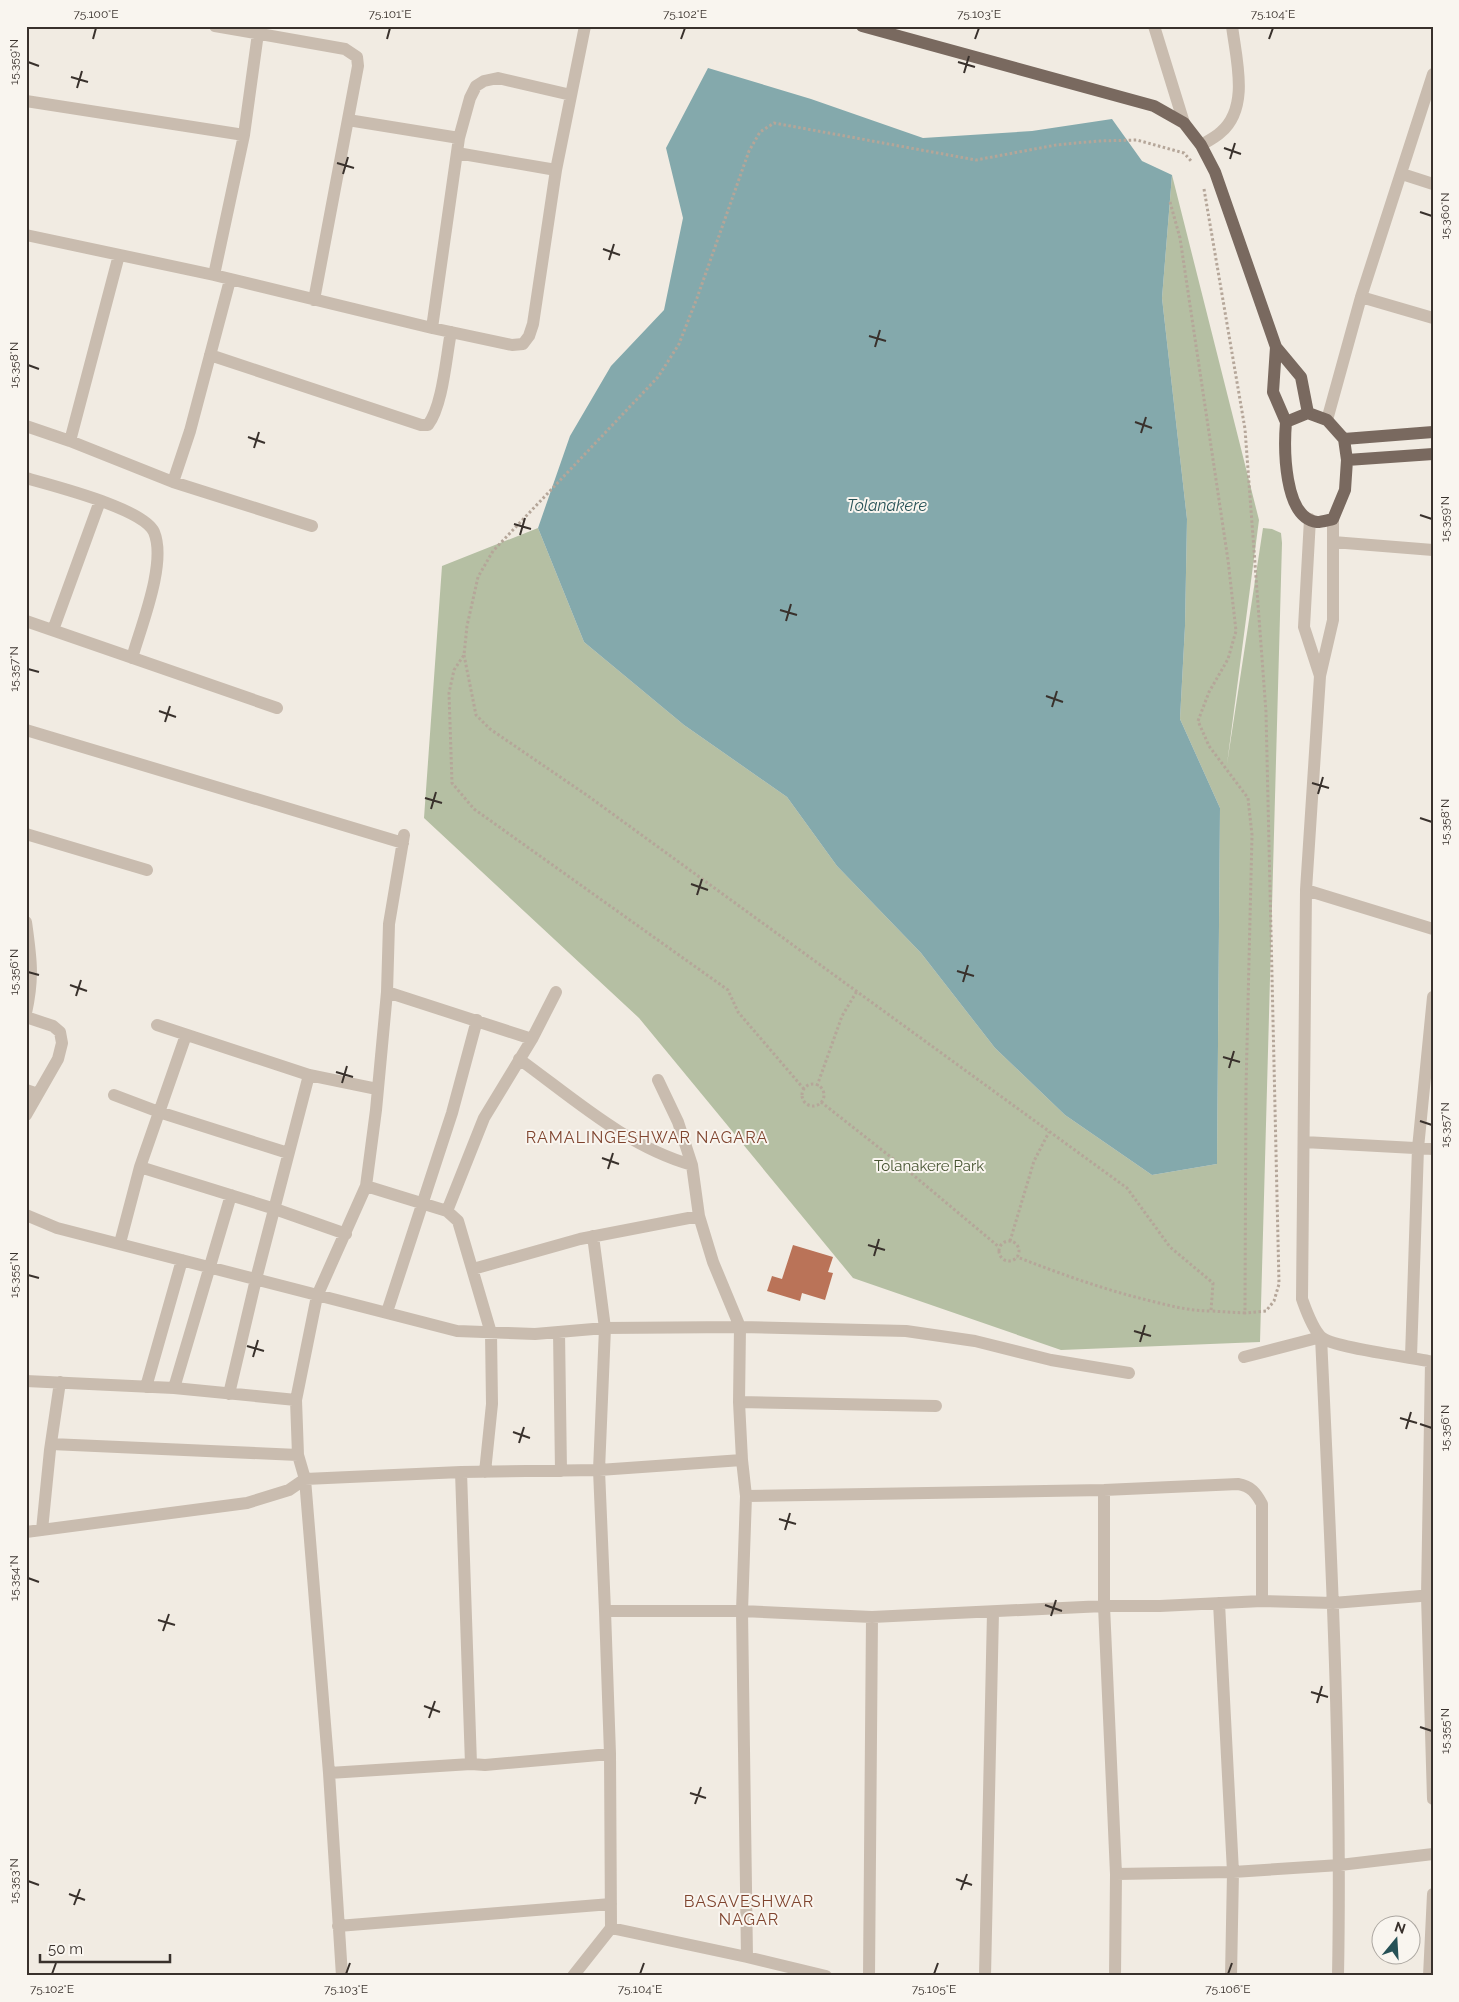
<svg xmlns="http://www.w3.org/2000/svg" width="1459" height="2002" font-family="Raleway,sans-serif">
	<rect width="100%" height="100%" fill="#f1ebe2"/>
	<!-- green -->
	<path fill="#b5bfa3" d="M1172,175l87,345 -32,244 36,-236 9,1 9,4 1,10 -22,799 -199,8 -208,-72 -214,-260 -215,-200 18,-252 96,-38 46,114 100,83 103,72 50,69 84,87 74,95 70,67 87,60 65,-11 3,-356 -40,-89 5,-93 2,-107 -25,-221z"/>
	<!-- water -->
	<path fill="#84a9ac" d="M708,68l103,31 112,39 109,-7 80,-12 30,42 30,14 -10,123 25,221 -2,107 -5,93 40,89 -3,356 -65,11 -87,-60 -70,-67 -74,-95 -84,-87 -50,-69 -103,-72 -100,-83 -46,-114 32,-92 41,-70 53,-56 19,-92 -17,-70z"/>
	<!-- building -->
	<path fill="#ba7358" d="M793,1245l40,12 -5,15 5,1 -8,27 -23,-7 -2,8 -33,-10 5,-15 10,3z"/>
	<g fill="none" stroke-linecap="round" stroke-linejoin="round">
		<!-- path -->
		<path stroke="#b5a699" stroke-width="3" stroke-dasharray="2.5 2.5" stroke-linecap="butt" d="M1204,189l41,240 21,283 13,572 -5,17 -8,10 -21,2
			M1170,202l10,36 48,322 8,71 -8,28 -19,33 -11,29 11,25 39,52 4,37 -6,252 -1,226 -34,-2
			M464,655l12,60 14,14 98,67 539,392 43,59 43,36 -2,28c-21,0 -40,-5 -60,-10 -46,-11 -90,-27 -134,-44
			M802 1095a11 11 0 1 1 22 0a11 11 0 1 1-22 0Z
			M817,1086l25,-70 15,-25
			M804,1089l-66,-77 -10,-22 -254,-181 -22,-26 -3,-90 5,-23 10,-15 3,-29 11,-49 15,-26 165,-174 21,-33 18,-46 52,-147 11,-19 14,-9 202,37 80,-15 42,-4 39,-1 47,13 8,9
			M821,1102l85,67 93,78
			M1010,1241l24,-80 15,-29
			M999 1251a10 10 0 1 1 20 0a10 10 0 1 1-20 0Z"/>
		<!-- minor -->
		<path stroke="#c9bcaf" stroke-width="12" d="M215,26l130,23 12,8 1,9 -44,234
			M1154,26l30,97
			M26,101l218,34
			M348,120l111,18
			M1201,145c7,-4 15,-8 20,-13 29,-25 15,-73 11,-106
			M457,153l99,17
			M1402,174l31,10
			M26,235l188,40 218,53 80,17 11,-1 6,-8 4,-12 23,-154 29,-144
			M214,275l30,-140 15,-109
			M1361,297l72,21
			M432,328l27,-190 11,-40 6,-12 8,-5 14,-3 73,17
			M210,355l211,70h7c15,-20 18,-68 23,-93
			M1327,420l34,-123 72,-223
			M26,426l44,15 103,41 139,44
			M70,441l49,-186
			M26,478c27,8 117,30 128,54 13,31 -13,94 -22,126
			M173,482l17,-51 40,-151
			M1310,519l-6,108 16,49
			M1333,519v101l-13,56 -14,214 -4,409c4,11 10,29 19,38 12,11 90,20 112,25
			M1333,542l100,8
			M26,621l251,87
			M53,630l47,-129
			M26,730l377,113
			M26,834l121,36
			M1306,890l127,39
			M26,922c5,36 8,55 0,91
			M387,992l145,47
			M26,1017l27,9 7,6 2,11 -4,16 -32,56
			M157,1025l152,50 68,14
			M519,1059c54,39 108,88 173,106
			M658,1080l20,42 14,43 7,51 14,46 27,65 -1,75 3,58 4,36 -4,115 5,346
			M26,1090l12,4
			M114,1095l45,17 129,41
			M1304,1142l129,7
			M140,1167l135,42 71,25
			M366,1186l81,25 11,10 33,112 1,71 -7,68
			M447,1211l37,-93 48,-79 24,-47
			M26,1215l31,13 400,103 78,3 70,-6 135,-1 166,4 69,10 76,19 78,13
			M593,1236l12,92 -6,142 6,141
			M120,1243l20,-76 46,-132
			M473,1269l107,-30 119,-23
			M387,1312l65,-199 25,-93
			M559,1332l2,139
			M1244,1357l77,-20c10,213 21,426 17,639
			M1411,1357l7,-209 15,-151
			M1431,1362l-4,234 6,203
			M26,1381l148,7 122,12
			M146,1387l36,-127
			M174,1388l57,-193
			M229,1394l27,-115 53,-204
			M739,1402l197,4
			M51,1444l247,11
			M461,1472l10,292
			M1104,1490v116l12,268 -1,102
			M746,1496l358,-6 134,-6c13,2 18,9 24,20v97
			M42,1530l8,-80 10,-68
			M26,1532l221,-29 42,-13 16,-11 156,-7 138,-2 143,-10
			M1219,1603l14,269 -2,104
			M329,1773l142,-9 14,1 125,-11
			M1116,1874l117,-2 107,-7 93,-11
			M338,1926l273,-22
			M611,1928l136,29 79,19
			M342,1976l-13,-203 -24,-294 -7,-24 -2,-55 21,-104 49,-110 10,-76 11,-118 2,-68 15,-89
			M573,1976l38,-48 -1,-174 -5,-143h137l130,6 232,-11h56l102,-5 71,2 100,-8
			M869,1976l3,-359
			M985,1976l8,-364
			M1429,1976l4,-82"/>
		<!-- major -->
		<path stroke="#79695f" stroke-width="12" d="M862,26l292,80 30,17 17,22 14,27 61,175 25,30 7,36
			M1276,347l-3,45 13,30
			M1308,413l19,7 17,19 3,21 -2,30 -12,29c-5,1 -11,3 -16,3 -34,-4 -33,-76 -31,-100z
			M1344,439l89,-7
			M1347,460l86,-6"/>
	</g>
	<!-- ticks -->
	<path fill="none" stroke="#39312c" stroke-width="2" d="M93,39l3,-11M387,39l3,-11M681,39l4,-11M975,39l4,-11M1269,39l4,-11M28,62l11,4M958,62l17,5M964,73l5,-17M71,77l17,5M77,88l5,-17M1224,148l17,6M1230,159l5,-16M337,163l17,5M343,174l5,-17M1420,212l12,4M603,249l17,6M609,260l5,-16M869,336l17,5M875,347l5,-17M28,365l11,4M1135,422l17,6M1141,433l5,-16M248,437l17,6M254,448l5,-16M1420,515l12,4M514,524l17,5M520,535l5,-17M780,610l17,5M786,621l5,-17M28,669l11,3M1046,696l17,6M1052,707l5,-16M159,711l17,6M165,722l5,-16M1312,783l17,5M1318,794l5,-17M425,798l17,5M431,809l5,-17M1420,818l12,4M691,884l17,6M697,895l5,-16M957,971l17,5M28,972l11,3M963,982l5,-17M70,985l17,6M76,996l5,-16M1223,1057l17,5M1229,1068l5,-17M336,1072l17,5M342,1083l5,-17M1420,1121l12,4M602,1158l17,6M608,1169l5,-16M868,1245l17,5M874,1256l5,-17M28,1275l11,3M1134,1331l17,5M1140,1342l5,-17M247,1346l17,5M253,1357l5,-17M1400,1418l17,5M1420,1424l12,4M1406,1429l5,-17M513,1432l17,6M519,1443l5,-16M779,1519l17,5M785,1530l5,-17M28,1578l11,4M1045,1605l17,6M1051,1616l5,-16M158,1620l17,5M163,1631l6,-17M1311,1692l17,5M1317,1703l5,-17M424,1706l16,6M429,1718l6,-17M1420,1727l12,4M690,1793l16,5M695,1804l6,-17M956,1879l16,6M28,1881l11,4M961,1890l6,-16M69,1894l16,6M74,1905l6,-16M52,1974l4,-11M346,1974l4,-11M640,1974l4,-11M934,1974l4,-11M1228,1974l4,-11"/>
	<g text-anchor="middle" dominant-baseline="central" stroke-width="4" stroke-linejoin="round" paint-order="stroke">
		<!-- park labels -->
		<g font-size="15" fill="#475432" stroke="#f9f5ef">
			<text x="929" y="1166">Tolanakere Park</text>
		</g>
		<!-- water labels -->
		<g font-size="16" font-style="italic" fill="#265156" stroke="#f9f5ef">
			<text x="887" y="505">Tolanakere</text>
		</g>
		<!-- neighbourhood labels -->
		<g font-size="16" letter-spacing="1" fill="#7f442e" stroke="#f9f5ef">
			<text x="647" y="1137">RAMALINGESHWAR NAGARA</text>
			<text x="749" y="1901">BASAVESHWAR<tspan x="749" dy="18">NAGAR</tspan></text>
		</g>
	</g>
	<!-- border -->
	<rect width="1459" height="2002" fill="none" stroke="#f9f5ef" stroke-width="55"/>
	<!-- north arrow -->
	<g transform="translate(1396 1940) rotate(18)"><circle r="24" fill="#f9f5ef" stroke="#aca7a1"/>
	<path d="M0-4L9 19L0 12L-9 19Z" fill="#265156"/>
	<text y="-8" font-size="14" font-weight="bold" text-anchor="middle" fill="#39312c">N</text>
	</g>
	<!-- scale -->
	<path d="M40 1954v8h130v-8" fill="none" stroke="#39312c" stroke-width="2.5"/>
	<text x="48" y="1954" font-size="15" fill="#39312c" stroke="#f9f5ef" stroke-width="4" paint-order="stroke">50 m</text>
	<rect x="28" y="28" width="1404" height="1946" fill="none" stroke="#39312c" stroke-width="2"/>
	<g font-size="12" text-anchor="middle" fill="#39312c">
		<text x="96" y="18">75.100°E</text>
		<text x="390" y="18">75.101°E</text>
		<text x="685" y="18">75.102°E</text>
		<text x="979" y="18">75.103°E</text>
		<text x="1273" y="18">75.104°E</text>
		<text transform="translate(14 62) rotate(-90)" y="4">15.359°N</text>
		<text transform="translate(1445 216) rotate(-90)" y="4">15.360°N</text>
		<text transform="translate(14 365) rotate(-90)" y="4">15.358°N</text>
		<text transform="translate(1445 519) rotate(-90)" y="4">15.359°N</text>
		<text transform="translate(14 669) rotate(-90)" y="4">15.357°N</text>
		<text transform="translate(1445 822) rotate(-90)" y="4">15.358°N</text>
		<text transform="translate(14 972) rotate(-90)" y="4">15.356°N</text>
		<text transform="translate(1445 1125) rotate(-90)" y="4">15.357°N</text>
		<text transform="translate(14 1275) rotate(-90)" y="4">15.355°N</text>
		<text transform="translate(1445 1428) rotate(-90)" y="4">15.356°N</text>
		<text transform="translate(14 1578) rotate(-90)" y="4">15.354°N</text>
		<text transform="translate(1445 1731) rotate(-90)" y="4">15.355°N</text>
		<text transform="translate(14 1881) rotate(-90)" y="4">15.353°N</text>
		<text x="52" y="1993">75.102°E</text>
		<text x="346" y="1993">75.103°E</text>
		<text x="640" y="1993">75.104°E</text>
		<text x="934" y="1993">75.105°E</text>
		<text x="1228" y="1993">75.106°E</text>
	</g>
</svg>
